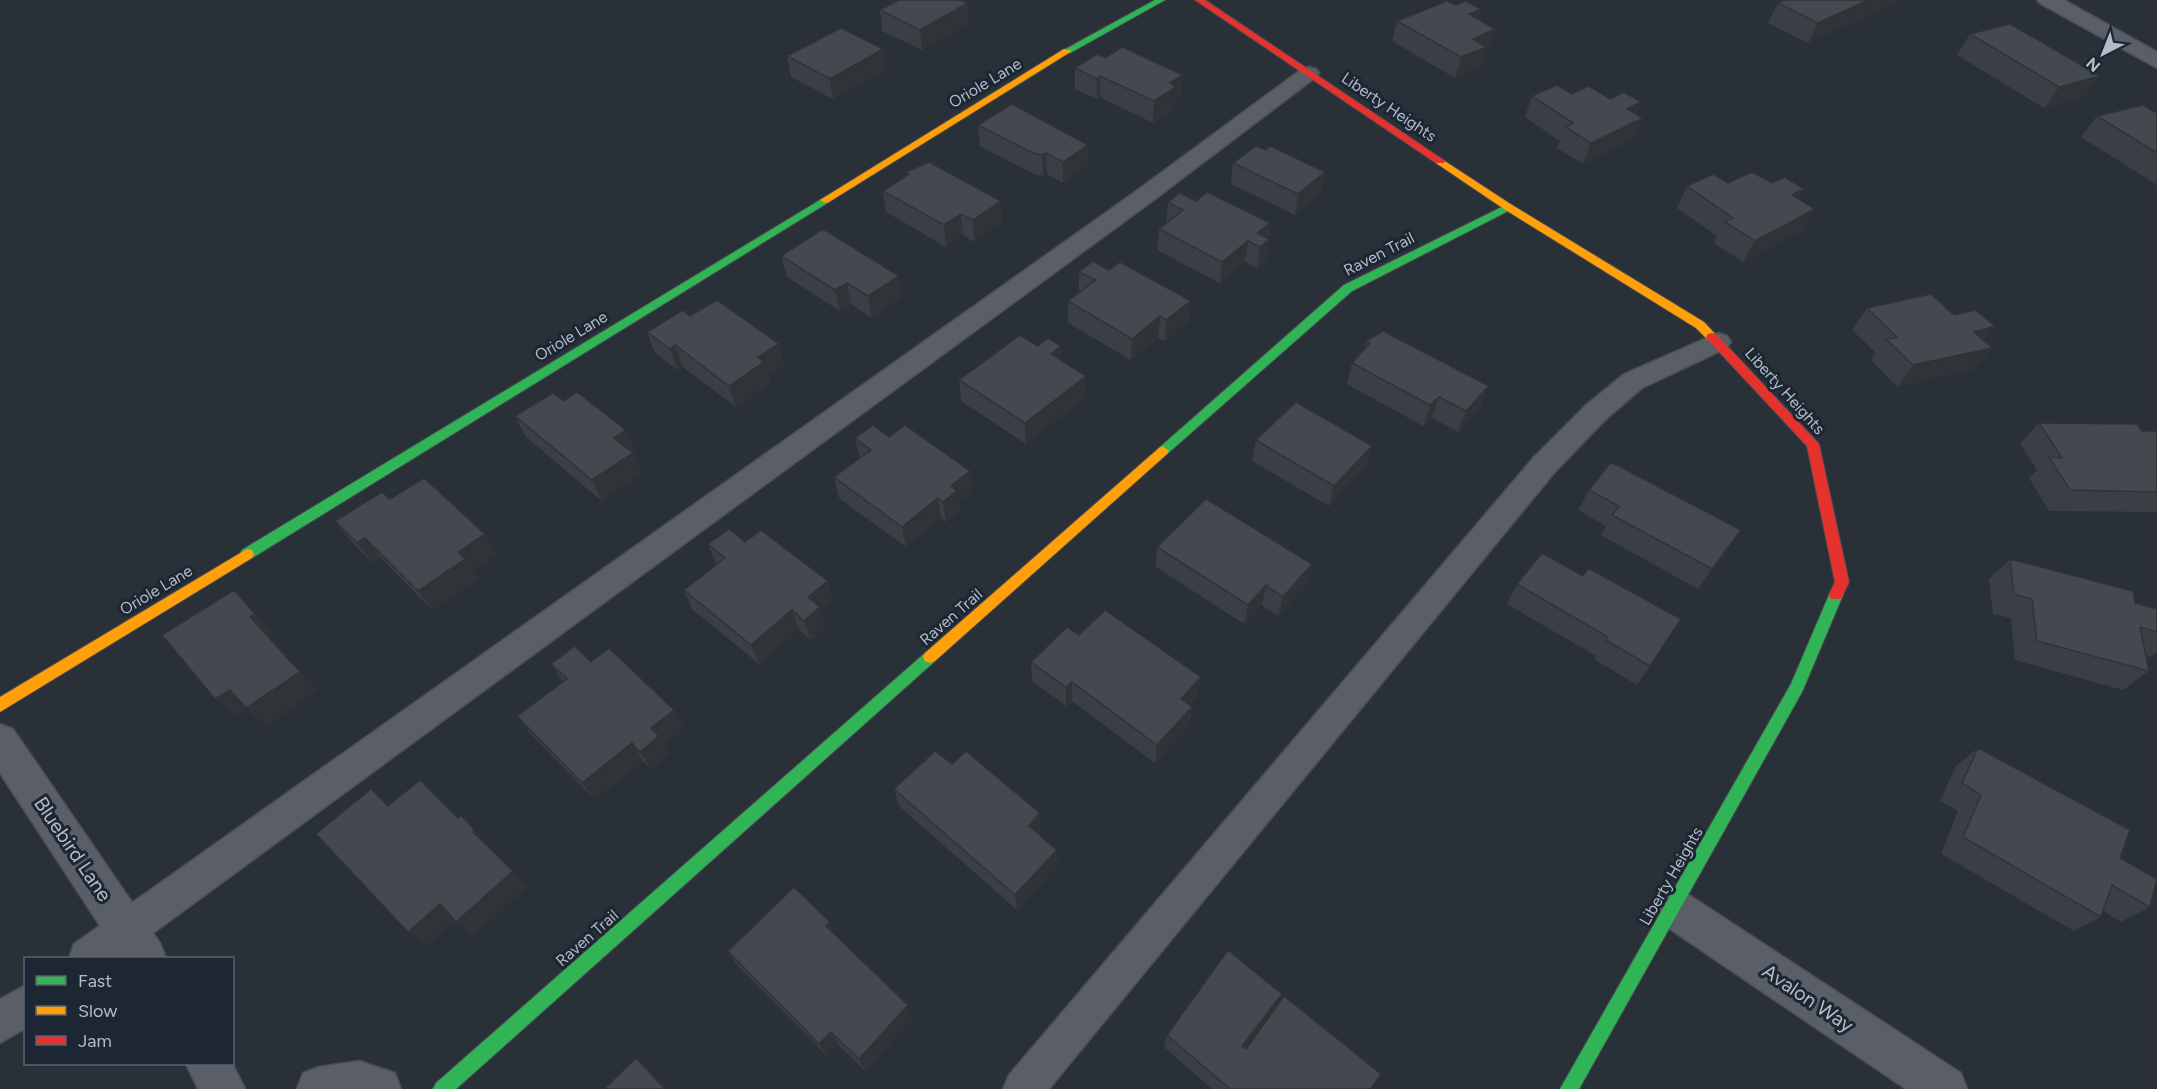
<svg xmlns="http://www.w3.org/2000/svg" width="2157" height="1089" font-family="Figtree,sans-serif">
	<rect width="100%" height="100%" fill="#2a3038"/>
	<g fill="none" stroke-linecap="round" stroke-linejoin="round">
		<defs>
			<path id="lane" d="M1309,67l7,2 3,4 -3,4 -165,125 -1032,756h-50l5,-14 1061,-752 167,-123z
				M1718,333l9,3 4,6 -4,6 -85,40 -37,32 -51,53 -505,616h-46l6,-14 525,-618 51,-51 39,-32z
				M26,985v43l-26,15v-44z"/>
			<path id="street" d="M2037,0h27l93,52v16l-116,-64z
				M0,724l13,5 147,214 6,15h-45l-121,-185z
				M1672,887l14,6 275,180 6,16h-61l-248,-168 -6,-14 6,-14z
				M359,1061l36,12 6,16h-104l6,-16 16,-6z
				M232,1063l13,26h-47l-12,-25z"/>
			<path id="fast" d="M1155,0h10l-95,53 -8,-2z
				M825,197l5,3 -1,2 -577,356h-10l-2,-4 2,-4z
				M1508,204l4,1v4l-160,82 -185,163h-8l-2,-3 2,-3 185,-163z
				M1836,589l5,2 2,4 -41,97 -223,397h-19l231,-405 38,-89 2,-4z
				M930,651l5,2 2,4 -2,4 -479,428h-23l3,-6 489,-430z"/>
			<path id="slow" d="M1064,49l8,2 -243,151 -4,1 -5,-3z
				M1440,158l72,47 192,117 14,15 -2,3h-8l-12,-12 -192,-119 -68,-46v-4z
				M1163,446l6,5 -2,3 -232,207 -5,2 -5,-2 -2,-4 2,-4 234,-205z
				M247,549l5,1 2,4 -2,4 -252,154v-15z"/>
			<path id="jam" d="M1195,0h10l240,161 -1,2h-8z
				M1712,333l4,1 103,110 30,138 -8,17h-10l-2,-4 6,-13 -28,-136 -99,-106 -2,-3 2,-3z"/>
		</defs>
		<!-- lane casing -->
		<use href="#lane" stroke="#484c53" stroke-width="3"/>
		<!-- street casing -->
		<use href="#street" stroke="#484c53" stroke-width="3"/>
		<!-- fast casing -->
		<use href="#fast" stroke="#484c53" stroke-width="2"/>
		<!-- slow casing -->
		<use href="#slow" stroke="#484c53" stroke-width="2"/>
		<!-- jam casing -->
		<use href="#jam" stroke="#484c53" stroke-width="2"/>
		<!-- lane -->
		<use href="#lane" fill="#5a5e66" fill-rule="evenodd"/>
		<!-- street -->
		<use href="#street" fill="#5a5e66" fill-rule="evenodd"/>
		<!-- fast -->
		<use href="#fast" fill="#30b455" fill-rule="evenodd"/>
		<!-- slow -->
		<use href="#slow" fill="#ff9f0a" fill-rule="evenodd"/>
		<!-- jam -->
		<use href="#jam" fill="#e5322d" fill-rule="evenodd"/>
	</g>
	<!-- wall -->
	<path fill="#3a3f45" d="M1784,0h117l-93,43 -40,-20 10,-20z
		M968,3l1,21 -47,26 -40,-19 -2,-21z
		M1478,19l17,10 -6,21 -3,1 -5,16 -26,11 -63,-37 5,-20z
		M1970,34l114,63 -40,11 -87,-53z
		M883,49l3,21 -53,29 -42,-22 -4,-21z
		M1105,58l78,17 -2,21 -6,3v9l-22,15 -53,-26 -3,2 -22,-10v-21z
		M1532,96l104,18 -2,25 -51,25 -26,-16 3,-7 -35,-24z
		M2157,113v72l-76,-48 16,-21z
		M978,125l110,20v21l-25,17 -16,-9 -4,2 -9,-2 -54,-28z
		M1265,150l60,22 -4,21 -26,22 -64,-31 2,-21z
		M906,172l97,50 -29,20 -11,-7 -17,12 -60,-35 -3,-21 24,-15z
		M1728,183h44l32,6 -5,10 4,31 -60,32 -29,-19 3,-7 -40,-28 10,-22z
		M1196,201l74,22 -2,15 1,1 -3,21 -9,8 -12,-6 -25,21 -63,-33 2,-21 7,-6 2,-21z
		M781,256l121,41 -30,21 -21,-14 -11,7 -53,-34z
		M1079,272l110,50 -24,19 -7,-3 -27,22 -63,-37v-22l11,-8z
		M1867,308l87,7 41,11 -11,14 8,8 -18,21 -77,18 -26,-27 5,-7 -24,-23z
		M690,316l94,49 -16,10 2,8 -34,24 -53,-40 -5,3 -23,-17 -8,-21z
		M1366,341l115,66 -23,25 -26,-14 -9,8 -76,-42 5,-21 12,-13z
		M1061,360l25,37 -60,47 -65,-43 -2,-21z
		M515,416l121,35 -3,2 9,21 -40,27 -76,-64z
		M2039,423l103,8h15v81l-108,-1 -20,-33 8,-8 -17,-26z
		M889,437l81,34 2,20 -13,11 1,9 -14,11 -5,-4 -35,29 -67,-49 -5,-21 26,-19 -5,-20z
		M1256,440l116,6 -6,20 -37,40 -77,-45z
		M1589,490l152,40 -43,59 -97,-54 5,-9 -28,-16z
		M390,499l95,35 13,20 -25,17 5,8 -46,31 -51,-52 -8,5 -22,-22 -16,-20z
		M745,542l83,39 5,20 -12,10 5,16 -15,13 -12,-10 -40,34 -67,-55 -8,-19 32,-26 -8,-20z
		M1157,547l155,17 -5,20 -29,32 -16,-11 -18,19 -88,-57z
		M1542,553l108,113 -13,19 -43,-26 2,-3 -89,-52 10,-20z
		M2010,559l125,44 22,6v43l-6,5 -6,-2 4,16 -26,19 -108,-30 -4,-42 -18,-4 -4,-35z
		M1079,635l119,61 -8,9 2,2 -3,18 -34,38 -83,-62 -6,5 -34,-25 -1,-19z
		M591,662l93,66 -20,16 5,10 -18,15 -8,-8 -48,39 -64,-66 -14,-18 46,-34 -12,-18z
		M1978,748l142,110 30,49 -29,15 -18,-11 -2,6 -27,14 -133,-77 17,-43 -18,-10 16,-35z
		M952,764l89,65 -3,4 20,33 -41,44 -118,-104 -5,-17z
		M837,937l76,81 -48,53 -27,-27 -11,12 -90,-91 -9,-14z
		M1167,1035l78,13 126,41h-159l-48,-42z"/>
	<!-- shaded-wall -->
	<path fill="#303338" d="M1868,0h33l-93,43 10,-20z
		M968,3l1,21 -47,26 -2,-20z
		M1481,9l-6,21 -6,-16z
		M1495,29l-6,21 -3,1 -5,16 -26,11 6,-21 12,-18z
		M883,49l3,21 -53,29 -3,-20z
		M1183,75l-2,21 -6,3v9l-22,15 1,-22 16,-18z
		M1100,76v21l-3,2v-20z
		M2100,76l-16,21 -40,11 15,-21z
		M1641,102l-8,21 -6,-14z
		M1643,118l-9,21 -51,25 8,-21z
		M1088,145v21l-25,17v-21z
		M1046,153l1,21 -4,2 -1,-21z
		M1325,172l-4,21 -26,22 3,-21z
		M1804,189l-12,21v-15z
		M1001,201l2,21 -29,20 -1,-22z
		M1815,209l-12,21 -60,32 12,-21z
		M961,214l2,21 -17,12 -2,-22z
		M1270,223l-3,17 2,-1 -3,21 -9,8 3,-21 -3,-14z
		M1248,241l-3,21 -25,21 2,-21z
		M899,276l3,21 -30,21 -4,-22z
		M847,283l4,21 -11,7 -5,-21z
		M1191,301l-2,21 -24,19 1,-21z
		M1160,316l-2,22 -27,22 1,-21z
		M1995,326l-17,22 -4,-16z
		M779,344l5,21 -16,10 2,8 -34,24 -7,-21 29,-29z
		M675,345l8,22 -5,3 -8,-21z
		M1061,346l1,21 -11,-13z
		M1992,348l-18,21 -77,18 16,-22z
		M1086,376v21l-60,47 -1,-21z
		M1489,386l-8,21 -23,25 8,-21z
		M1439,397l-7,21 -9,8 7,-21z
		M626,430l10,21 -13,8 -9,-21z
		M1372,446l-6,20 -37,40 5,-20z
		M633,453l9,21 -40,27 -10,-21z
		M970,471l2,20 -13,11 1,9 -14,11 -3,-20 8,-16z
		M938,498l3,20 -35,29 -4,-20z
		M485,534l13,20 -25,17 5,8 -46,31 -14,-19 40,-39z
		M365,538l16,20 -8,5 -16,-20z
		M1312,564l-5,20 -29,32 5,-19z
		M828,581l5,20 -12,10 5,16 -15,13 -7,-19 4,-24z
		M1266,585l-4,20 -18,19 4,-19z
		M234,590l40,43 -5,3 49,54 -52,37 -19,-17 -11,7 -21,-18 35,-82z
		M792,610l7,20 -40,34 -8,-19z
		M1201,677l-3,19 -20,22 3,-19z
		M1072,682v19l-6,5v-19z
		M1192,707l-3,18 -34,38 2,-18z
		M674,710l10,18 -20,16 5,10 -18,15 -11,-17 11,-24z
		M632,743l11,18 -48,39 -13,-17z
		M1040,813l1,16 -11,13 -1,-16z
		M474,829l16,17 -2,2 -15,-16z
		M1057,850l1,16 -41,44 -2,-15z
		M513,871l15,16 -55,50 -17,-15z
		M440,904l17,15 -31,28 -18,-15z
		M830,922l7,14 -11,-10z
		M1282,994l-6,13 -38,51 4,-12z
		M908,1005l5,13 -48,53 -6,-12z
		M831,1032l7,12 -11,12 -8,-12z
		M636,1058l13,11 18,20h-2z"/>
	<!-- building -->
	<path fill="#444950" stroke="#303338" stroke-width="1.5" d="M899,0h61l8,3 -48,27 -40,-20z
		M1784,0h84l-50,23 -40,-20z
		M1447,1l8,4 11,-4 15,8 -12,5 26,15 -22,10 14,8 -26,10 -64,-36z
		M2010,24l90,52 -41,11 -89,-53z
		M841,28l42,21 -53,30 -43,-23z
		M1122,47l61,28 -13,8 6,4 -22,14 -54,-25 -3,3 -22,-11 22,-14 8,4z
		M1557,85l15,9 17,-8 21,13 14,-7 17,10 -14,7 16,9 -52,25 -26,-16 8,-4 -41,-27z
		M1012,104l76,41 -25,17 -17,-9 -4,2 -9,-2 -55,-28z
		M2143,105l14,8v40l-60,-37z
		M1256,146l9,4 5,-4 55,26 -27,22 -65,-31z
		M929,162l72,39 -28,19 -12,-6 -17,11 -61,-34 26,-17 -3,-2z
		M1752,172l20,11 13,-6 19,12 -12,6 23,14 -60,32 -30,-19 8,-4 -46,-32 26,-12 15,9z
		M1207,192l63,31 -13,10 12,6 -9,8 -12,-6 -26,21 -63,-33 24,-19 -15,-8 12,-9 16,8z
		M823,229l76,47 -31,20 -21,-13 -12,7 -54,-34z
		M1093,261l16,9 11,-8 71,39 -25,19 -6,-4 -28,23 -64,-38 28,-21 -17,-8z
		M1931,294l23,21 22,-5 19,16 -21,6 18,16 -79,17 -27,-26 11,-2 -30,-29z
		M717,300l62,44 -21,13 6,5 -35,24 -54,-41 -5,4 -23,-17 36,-22 7,6z
		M1383,331l106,55 -23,25 -27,-14 -9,8 -78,-42 18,-20 -4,-2z
		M1020,335l18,11 10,-8 13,8 -10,8 35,22 -61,47 -66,-43z
		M577,392l49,38 -12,8 19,15 -41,27 -77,-64 38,-23 11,8z
		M1296,402l76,44 -38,40 -78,-46z
		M2039,423l98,1 5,7h15v61l-87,-2 -21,-33 13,1z
		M873,425l16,12 16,-12 65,46 -19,15 6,5 -14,11 -5,-4 -36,29 -68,-50 37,-27 -16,-12z
		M1611,462l130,68 -29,39 -100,-54 7,-9 -30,-16z
		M424,478l61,56 -27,18 7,7 -47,32 -53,-53 -8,5 -22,-22 47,-29 8,7z
		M1206,499l106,65 -29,33 -17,-12 -18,20 -91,-58z
		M729,529l16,13 16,-12 67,51 -20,16 12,10 -16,14 -12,-11 -41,35 -67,-55 41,-32 -17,-14z
		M1542,553l41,23 5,-8 93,51 -31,47 -44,-26 2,-3 -91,-53z
		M2010,559l123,32 2,12 22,6v23l-17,-5 9,44 -112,-30 -5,-42 -18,-5z
		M234,590l21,24 -5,3 50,55 -54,36 -16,-18 -15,9 -53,-64z
		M1105,610l96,67 -20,22 11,8 -35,38 -85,-63 -6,5 -35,-25 36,-35 12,8z
		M575,646l16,16 18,-14 65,62 -23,18 8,8 -19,16 -8,-9 -50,40 -65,-67 50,-37 -16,-15z
		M1978,748l152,82 -10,28 37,21 -7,28 -38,-22 -11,32 -138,-80 18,-42 -19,-12z
		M935,751l17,13 14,-13 74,62 -11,13 28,24 -42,45 -121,-106z
		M420,780l38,38 3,-3 13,14 -1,3 40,39 -57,51 -16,-18 -32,28 -92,-98 55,-45 17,17z
		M794,887l36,35 -4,4 82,79 -49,54 -28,-27 -12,12 -91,-93z
		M1228,950l54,44 -40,52 4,3 38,-53 97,78 -10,15h-141l-63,-54z
		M636,1058l29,31h-61z"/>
	<g text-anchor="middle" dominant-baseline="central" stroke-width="6" stroke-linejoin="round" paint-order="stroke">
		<!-- street labels -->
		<g font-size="16" fill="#b4bcc9" stroke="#1d2633">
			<text transform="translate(985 83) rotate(-31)">Oriole Lane</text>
			<text transform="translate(1389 107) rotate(34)">Liberty Heights</text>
			<text transform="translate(1379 254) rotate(-27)">Raven Trail</text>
			<text transform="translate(571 336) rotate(-31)">Oriole Lane</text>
			<text transform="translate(1785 391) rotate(48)">Liberty Heights</text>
			<text transform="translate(156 590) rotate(-31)">Oriole Lane</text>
			<text transform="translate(951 617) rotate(-41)">Raven Trail</text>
			<text transform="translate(1671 876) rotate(-60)">Liberty Heights</text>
			<text transform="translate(587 938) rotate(-41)">Raven Trail</text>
		</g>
		<!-- near-street labels -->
		<g font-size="20" fill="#b4bcc9" stroke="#1d2633">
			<text transform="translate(73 849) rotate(56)">Bluebird Lane</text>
			<text transform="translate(1808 998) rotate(34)">Avalon Way</text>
		</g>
	</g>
	<!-- legend -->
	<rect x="24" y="957" width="210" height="108" fill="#1d2633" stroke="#59626f" stroke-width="1.5"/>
	<rect x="36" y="976" width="30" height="9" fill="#30b455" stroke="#59626f" stroke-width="1.5"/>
	<text x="78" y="987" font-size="18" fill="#b4bcc9">Fast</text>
	<rect x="36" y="1006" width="30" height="9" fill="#ff9f0a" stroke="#59626f" stroke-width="1.5"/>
	<text x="78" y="1017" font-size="18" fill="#b4bcc9">Slow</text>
	<rect x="36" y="1036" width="30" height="9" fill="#e5322d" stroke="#59626f" stroke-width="1.5"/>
	<text x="78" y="1047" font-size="18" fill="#b4bcc9">Jam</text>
	<!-- north arrow -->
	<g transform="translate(2103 54) rotate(222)" stroke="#1d2633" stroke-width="4.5" paint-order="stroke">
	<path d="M0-4.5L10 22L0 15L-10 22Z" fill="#b4bcc9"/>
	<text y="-9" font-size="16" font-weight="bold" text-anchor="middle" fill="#b4bcc9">N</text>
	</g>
</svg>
